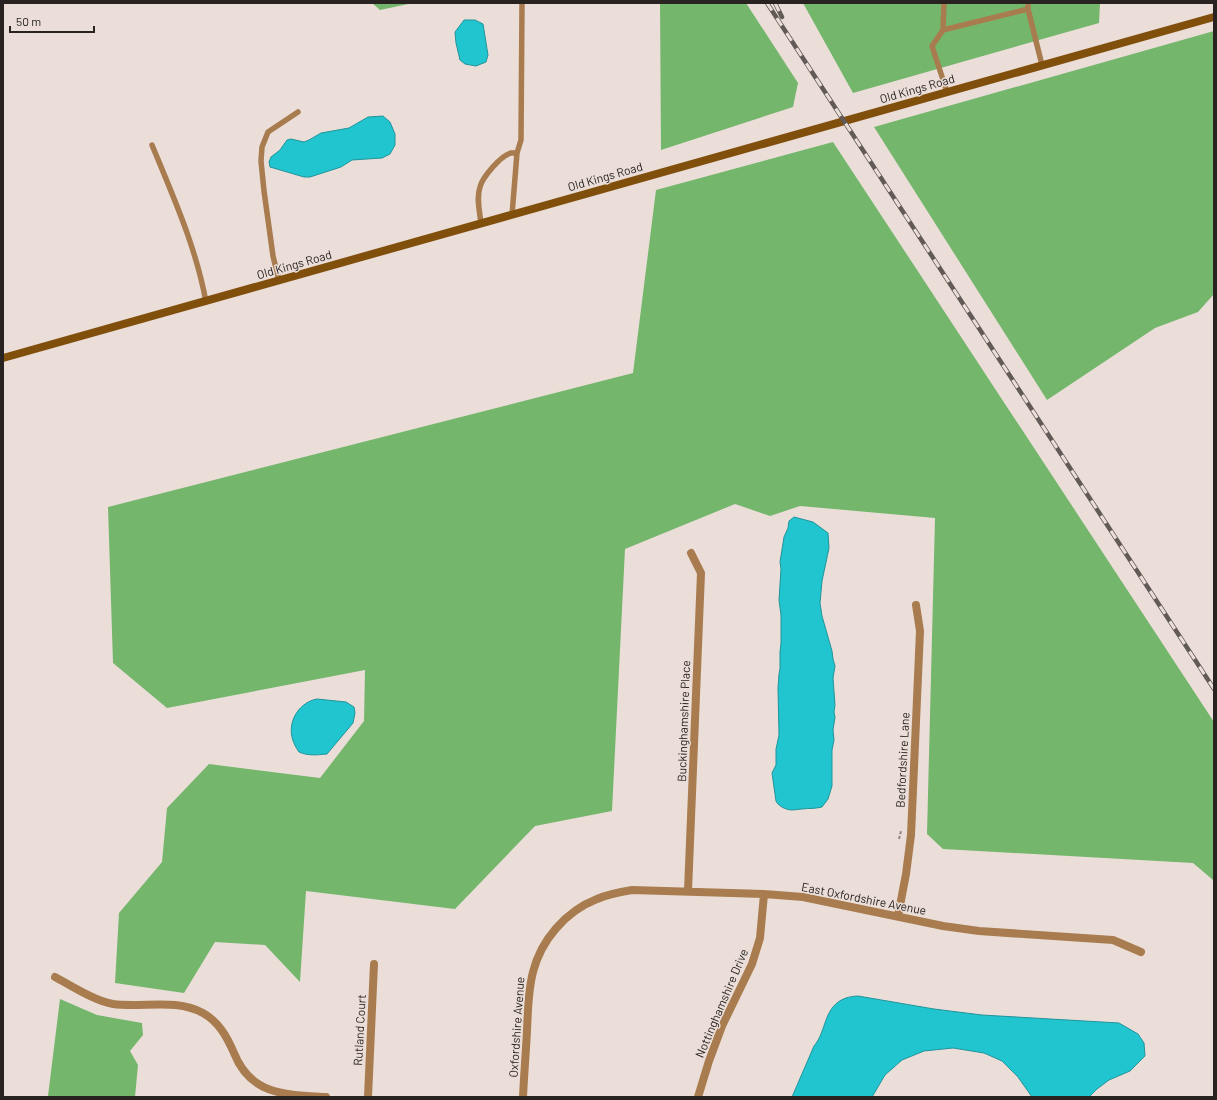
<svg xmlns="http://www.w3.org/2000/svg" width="1217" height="1100" font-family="Barlow,sans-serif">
	<rect width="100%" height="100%" fill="#ebded8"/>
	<!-- forest -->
	<path fill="#75b66d" d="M372,3h41l-33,7z
		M660,3h86l52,80 -5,24 -132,43z
		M803,3h297l-1,20 -246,70z
		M1214,31v263l-16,18 -43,16 -108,72 -173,-273z
		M833,142l381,580v161l-1,-3 -20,-17 -250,-14 -16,-15 8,-316 -135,-12 -30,10 -35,-12 -110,45 -13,262 -77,15 -80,83 -149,-18 -6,91 -35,-37 -50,-3 -31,51 -69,-10 4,-70 43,-51 5,-54 42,-44 111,14 44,-57 1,-51 -198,38 -54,-45 -5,-156 525,-134 23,-183z
		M60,999l37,16 45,8 1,12 -13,16 8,14 -3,32h-89l2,-1z"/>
	<!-- water -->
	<path fill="#20c5cf" stroke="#22949b" d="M464,20h11l8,4 5,31 -2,7 -10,4 -11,-2 -5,-4 -4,-17 -1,-11z
		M383,116l7,6 5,12v11l-5,9 -8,4 -30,2 -11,7 -31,10h-6l-34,-10 -1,-5 2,-5 9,-7 7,-10 4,-1 13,3 5,-2 12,-7 28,-5 19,-11z
		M794,517l19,5 15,11 1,15 -7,33 -2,22 2,13 10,35 1,8 2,7 -2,12 2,27 -1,7 1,5 -2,13 1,10 -2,10v36l-4,13 -6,8c-8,2 -12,1 -20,2 -3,0 -7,1 -10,1 -6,0 -14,-4 -16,-9l-4,-28 4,-8v-16l3,-14 -1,-47 1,-14 1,-5v-17l1,-9v-28l-2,-15 2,-31 -1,-7 4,-25 4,-9 1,-7z
		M317,699l29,3 8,5 1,6 -2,10 -26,31c-10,1 -19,2 -28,-2 -3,-4 -6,-10 -7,-15 -4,-17 8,-35 25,-38z
		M858,996l76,13 48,6 137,8 19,11 6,9 1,13 -15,15 -21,9 -12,9 -8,8h-57l-14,-20 -16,-16 -18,-8 -31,-5 -29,3 -22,9 -17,15 -13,22h-80l22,-51c13,-15 9,-40 32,-48 3,-1 8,-2 12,-2z"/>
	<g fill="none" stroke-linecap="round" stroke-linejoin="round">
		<!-- path -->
		<path stroke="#908682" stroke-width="2" stroke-dasharray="3 2" stroke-linecap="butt" d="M899,839l2,-8"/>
		<!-- lane -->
		<path stroke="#a87c4f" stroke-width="5.5" d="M1028,9v-6
			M943,30l1,-27
			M947,92l-15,-46 11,-16 85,-21 14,56
			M152,145c21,51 44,102 54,157
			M517,153l4,-13 1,-137
			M481,224c-1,-12 -5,-25 -1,-37 2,-9 21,-32 31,-34 2,0 4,0 6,0l-5,62
			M279,281l-6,-25 -9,-65 -3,-30 1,-14 6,-15 30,-20"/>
		<!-- street -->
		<path stroke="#a87c4f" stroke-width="8" d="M688,891l13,-318 -10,-20
			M898,916l8,-42 5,-39 9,-204 -4,-26
			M55,977c17,9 40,24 58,27 30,4 63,-6 90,9 16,9 24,24 31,40 17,43 53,42 92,44
			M368,1097l6,-133
			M523,1097c1,-22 3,-45 4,-67 1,-19 1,-39 6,-58 8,-32 33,-61 64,-73 11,-5 23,-7 35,-9l132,4 39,3 140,29 36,5 134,9 28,12
			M698,1097l11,-36 13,-35 30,-62 8,-26 4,-44"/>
		<!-- secondary -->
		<path stroke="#804f0c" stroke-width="8" d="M3,358l1211,-341"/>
		<defs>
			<path id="rail" d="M767,3l447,686
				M775,3l7,14"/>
		</defs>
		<!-- rail casing -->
		<use href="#rail" stroke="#625a57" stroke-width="4.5"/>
		<!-- rail -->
		<use href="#rail" stroke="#ebded8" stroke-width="3" stroke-dasharray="9" stroke-linecap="butt"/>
	</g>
	<g text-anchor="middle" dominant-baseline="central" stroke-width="3" stroke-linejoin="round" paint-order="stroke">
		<!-- street labels -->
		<g font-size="12" fill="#282321" stroke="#ebded8">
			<text transform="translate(917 88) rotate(-16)">Old Kings Road</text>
			<text transform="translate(605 176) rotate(-16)">Old Kings Road</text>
			<text transform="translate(294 264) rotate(-16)">Old Kings Road</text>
			<text transform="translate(683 721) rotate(-88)">Buckinghamshire Place</text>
			<text transform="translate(902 760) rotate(-87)">Bedfordshire Lane</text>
			<text transform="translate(864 898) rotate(11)">East Oxfordshire Avenue</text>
			<text transform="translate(721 1003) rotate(-67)">Nottinghamshire Drive</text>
			<text transform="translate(516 1027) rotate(-86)">Oxfordshire Avenue</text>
			<text transform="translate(359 1030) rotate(-87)">Rutland Court</text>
		</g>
	</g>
	<!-- border -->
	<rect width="1217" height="1100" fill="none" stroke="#282321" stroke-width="8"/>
	<!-- scale -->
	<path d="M10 26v6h84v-6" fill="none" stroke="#282321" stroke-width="2"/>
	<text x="16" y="26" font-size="12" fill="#282321" stroke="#ebded8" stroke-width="3" paint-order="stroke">50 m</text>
</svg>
